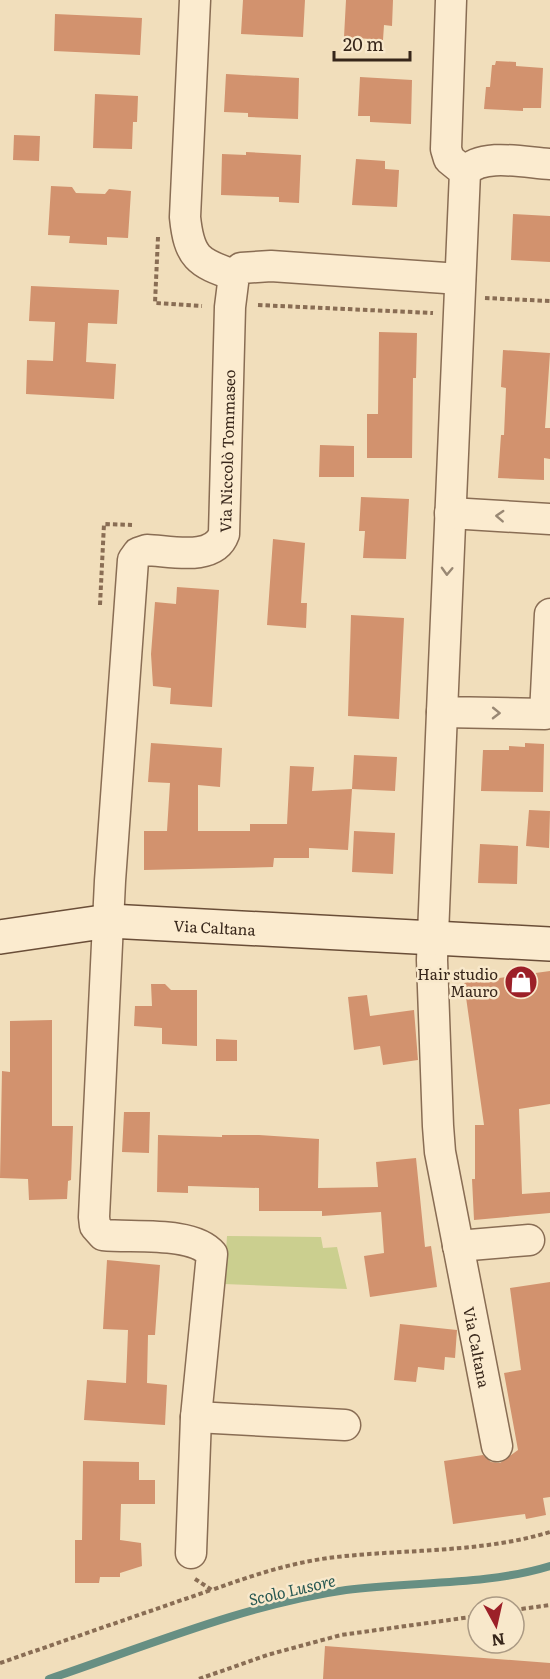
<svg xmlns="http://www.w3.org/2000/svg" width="550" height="1679" font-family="Literata,serif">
	<rect width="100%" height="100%" fill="#f1debb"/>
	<!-- green -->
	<path fill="#cbcf8f" d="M227,1236l94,1 2,11 14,-1 10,42 -123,-5z"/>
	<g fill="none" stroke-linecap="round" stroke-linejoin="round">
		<!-- stream -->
		<path stroke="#678f83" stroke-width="8" d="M49,1679c95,-32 198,-75 297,-89 67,-9 139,-4 204,-24"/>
	</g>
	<!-- building -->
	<path fill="#d2926e" d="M243,0h62l-2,37 -62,-3z
		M346,0h47l-1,26 -8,-1 -1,15 -39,-3z
		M55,14l87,4 -2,37 -86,-4z
		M496,61l20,1v4l27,2 -2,40h-18v3l-39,-2 2,-22h4l2,-22h3z
		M226,74l73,4 -1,41 -50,-2v-4l-24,-1z
		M360,77l52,3 -1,44 -41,-2v-6h-12z
		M95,94l43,2 -1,26h-4l-1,27 -39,-1z
		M14,135l26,1 -1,25 -26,-1z
		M246,152l55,3 -2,48 -20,-1v-5l-58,-2 1,-41 24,1z
		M356,159l29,2v8l14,1 -2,37 -45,-2z
		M51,186l21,1 4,6 29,1 4,-5 22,2 -3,47 -21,-1v8l-38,-2 1,-7 -22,-1z
		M513,214l37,2v46l-39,-2z
		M31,286l88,4 -2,34 -29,-1 -2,39 30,2 -2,35 -88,-5 1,-34 26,1 2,-39 -26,-1z
		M379,332l38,1 -1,45h-3l-1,80h-45v-44h11z
		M503,350l47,3 -5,75h5v31l-6,-1v22l-46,-2 3,-43h3l2,-47 -5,-1z
		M320,445l34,1v31h-35z
		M361,497l48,2 -3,60 -43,-1 2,-27h-6z
		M273,539l32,4 -4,60h6l-1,25 -39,-3z
		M177,587l42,3 -7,117 -42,-3 1,-16 -18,-2 -2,-32 4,-52 21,2z
		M351,615l53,3 -5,101 -51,-3z
		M151,743l71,5 -2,39 -22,-2v46h52v-7h37l3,-58 24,1 -2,24 40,-2 -4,61 -39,-2v10h-35l-1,9 -129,3v-39h23l3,-48 -22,-1z
		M525,743l19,1 -1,48 -62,-1 2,-41h26v-4l16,1z
		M354,755l43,2 -2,34 -43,-2z
		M529,810l21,1 -1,37 -23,-2z
		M354,831l41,2 -2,41 -41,-2z
		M480,844l38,2 -1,38 -39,-1z
		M550,971v133l-31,5 3,85 28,-2v21l-76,7 -2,-41h3v-54h9l-20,-142z
		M151,984h14l6,6h26v56l-35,-2v-16l-28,-2 1,-20h17z
		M367,995l3,21 44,-6 4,50 -35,5 -3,-19 -26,4 -6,-53z
		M52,1020v106h21l-2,54 -3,1 -1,18 -38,1 -1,-21 -28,-1 2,-107 8,1v-51z
		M216,1039l21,1v21h-21z
		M124,1112h26l-1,41 -27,-1z
		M158,1135l64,2v-2h37l60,4 -1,49 60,-1 -2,-25 40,-4 9,89 6,-1 6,41 -67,10 -6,-41 20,-3 -3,-41 -59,4v-5h-63v-23l-71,-2v7l-31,-1z
		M107,1260l53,5 -5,70h-7l-1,48 20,2 -2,40 -81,-5 3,-40 39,3 2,-53 -25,-1z
		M550,1282v215l-7,1 3,17 -20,4 -1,-5 -72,10 -9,-63 39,-6 8,7 9,1 18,-13 -14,-77 17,-3 -11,-82z
		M400,1324l57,6 -2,28 -10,-1 -1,13 -26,-3 -2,15 -22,-2z
		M83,1461l56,1v18h16v24h-34l-1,36 21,3 1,23 -22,7v4h-20l-1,6h-24v-43h7z
		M325,1646l225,17v16h-227z"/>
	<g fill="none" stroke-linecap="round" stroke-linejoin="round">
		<defs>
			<g id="street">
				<path d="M195,0l-10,217c4,40 13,46 49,58"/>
				<path d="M451,0l-5,149 3,10 16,13 -23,540 103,2 5,-100"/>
				<path d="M465,172c17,-20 62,-9 85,-8"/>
				<path d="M450,513l100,6"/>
				<path id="s1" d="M442,712l-10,248 6,166 2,26 57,294"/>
				<path d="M458,1246l71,-6"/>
				<path d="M196,1417l149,8"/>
				<path id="s2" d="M191,1553l5,-136 16,-163c-19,-23 -79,-16 -109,-19l-8,-9 -1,-9 16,-336 23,-321 5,-7 9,-3c24,1 67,12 77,-16l6,-227 4,-32 7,-7 30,-2 189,13"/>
			</g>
			<g id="secondary">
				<path id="s3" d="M0,937l109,-16 441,23"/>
			</g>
		</defs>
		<!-- street casing -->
		<use href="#street" stroke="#896d54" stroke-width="33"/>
		<!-- secondary casing -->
		<use href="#secondary" stroke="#6a4e38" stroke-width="36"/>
		<!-- path -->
		<path stroke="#896d54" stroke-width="4" stroke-dasharray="4.5 3" stroke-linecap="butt" d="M158,237l-3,66 47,3
			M485,298l65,3
			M258,305l175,8
			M100,605l4,-81 28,1
			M195,1579l17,11c41,-15 81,-28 124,-33 71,-8 145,-4 214,-25
			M514,1610l36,-5
			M0,1663l211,-73
			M199,1679l68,-24 74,-20 137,-19"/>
		<!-- street -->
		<use href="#street" stroke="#fbebcf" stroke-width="30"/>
		<!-- secondary -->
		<use href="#secondary" stroke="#fbebcf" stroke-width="33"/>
	</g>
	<!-- one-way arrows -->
	<defs><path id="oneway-chevron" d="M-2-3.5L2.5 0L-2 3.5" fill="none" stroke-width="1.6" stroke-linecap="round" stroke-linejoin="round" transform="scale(1.5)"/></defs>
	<g stroke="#998874">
		<use href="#oneway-chevron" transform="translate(500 516) rotate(-177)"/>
		<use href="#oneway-chevron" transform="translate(447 571) rotate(92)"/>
		<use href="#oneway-chevron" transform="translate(496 713) rotate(1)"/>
	</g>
	<!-- icons -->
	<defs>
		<symbol id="shop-disc" viewBox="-11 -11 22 22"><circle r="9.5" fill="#9c2028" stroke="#f8e8cb"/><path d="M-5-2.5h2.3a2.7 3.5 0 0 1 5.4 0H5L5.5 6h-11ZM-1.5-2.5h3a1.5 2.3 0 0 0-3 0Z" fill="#fff"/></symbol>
	</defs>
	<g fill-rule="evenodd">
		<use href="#shop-disc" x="502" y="963" width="38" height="38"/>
	</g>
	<g text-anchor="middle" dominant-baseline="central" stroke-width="5" stroke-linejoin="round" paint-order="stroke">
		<!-- street labels -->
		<g font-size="15" fill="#37261a" stroke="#f8e8cb">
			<text stroke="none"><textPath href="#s2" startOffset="1278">Via Niccolò Tommaseo</textPath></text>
			<text stroke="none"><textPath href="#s3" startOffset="216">Via Caltana</textPath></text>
			<text stroke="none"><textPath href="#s1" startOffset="639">Via Caltana</textPath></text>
		</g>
		<!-- poi labels -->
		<g font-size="15" fill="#37261a" stroke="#f8e8cb" text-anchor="end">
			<text x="498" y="973">Hair studio<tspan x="498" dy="17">Mauro</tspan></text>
		</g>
		<!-- water labels -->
		<g font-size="16" font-style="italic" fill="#285852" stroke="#f8e8cb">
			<text transform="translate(292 1589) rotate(-13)">Scolo Lusore</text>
		</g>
	</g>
	<!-- north arrow -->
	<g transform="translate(496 1625) rotate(172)"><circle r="28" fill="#f8e8cb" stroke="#ab9a84" stroke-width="1.5"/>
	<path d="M0-4.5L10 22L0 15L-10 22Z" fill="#9c2028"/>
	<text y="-9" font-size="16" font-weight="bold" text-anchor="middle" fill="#37261a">N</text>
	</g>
	<!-- scale -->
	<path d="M334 51v9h76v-9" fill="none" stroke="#37261a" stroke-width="3"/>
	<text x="343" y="51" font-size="18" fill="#37261a" stroke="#f8e8cb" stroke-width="4.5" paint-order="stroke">20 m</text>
</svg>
